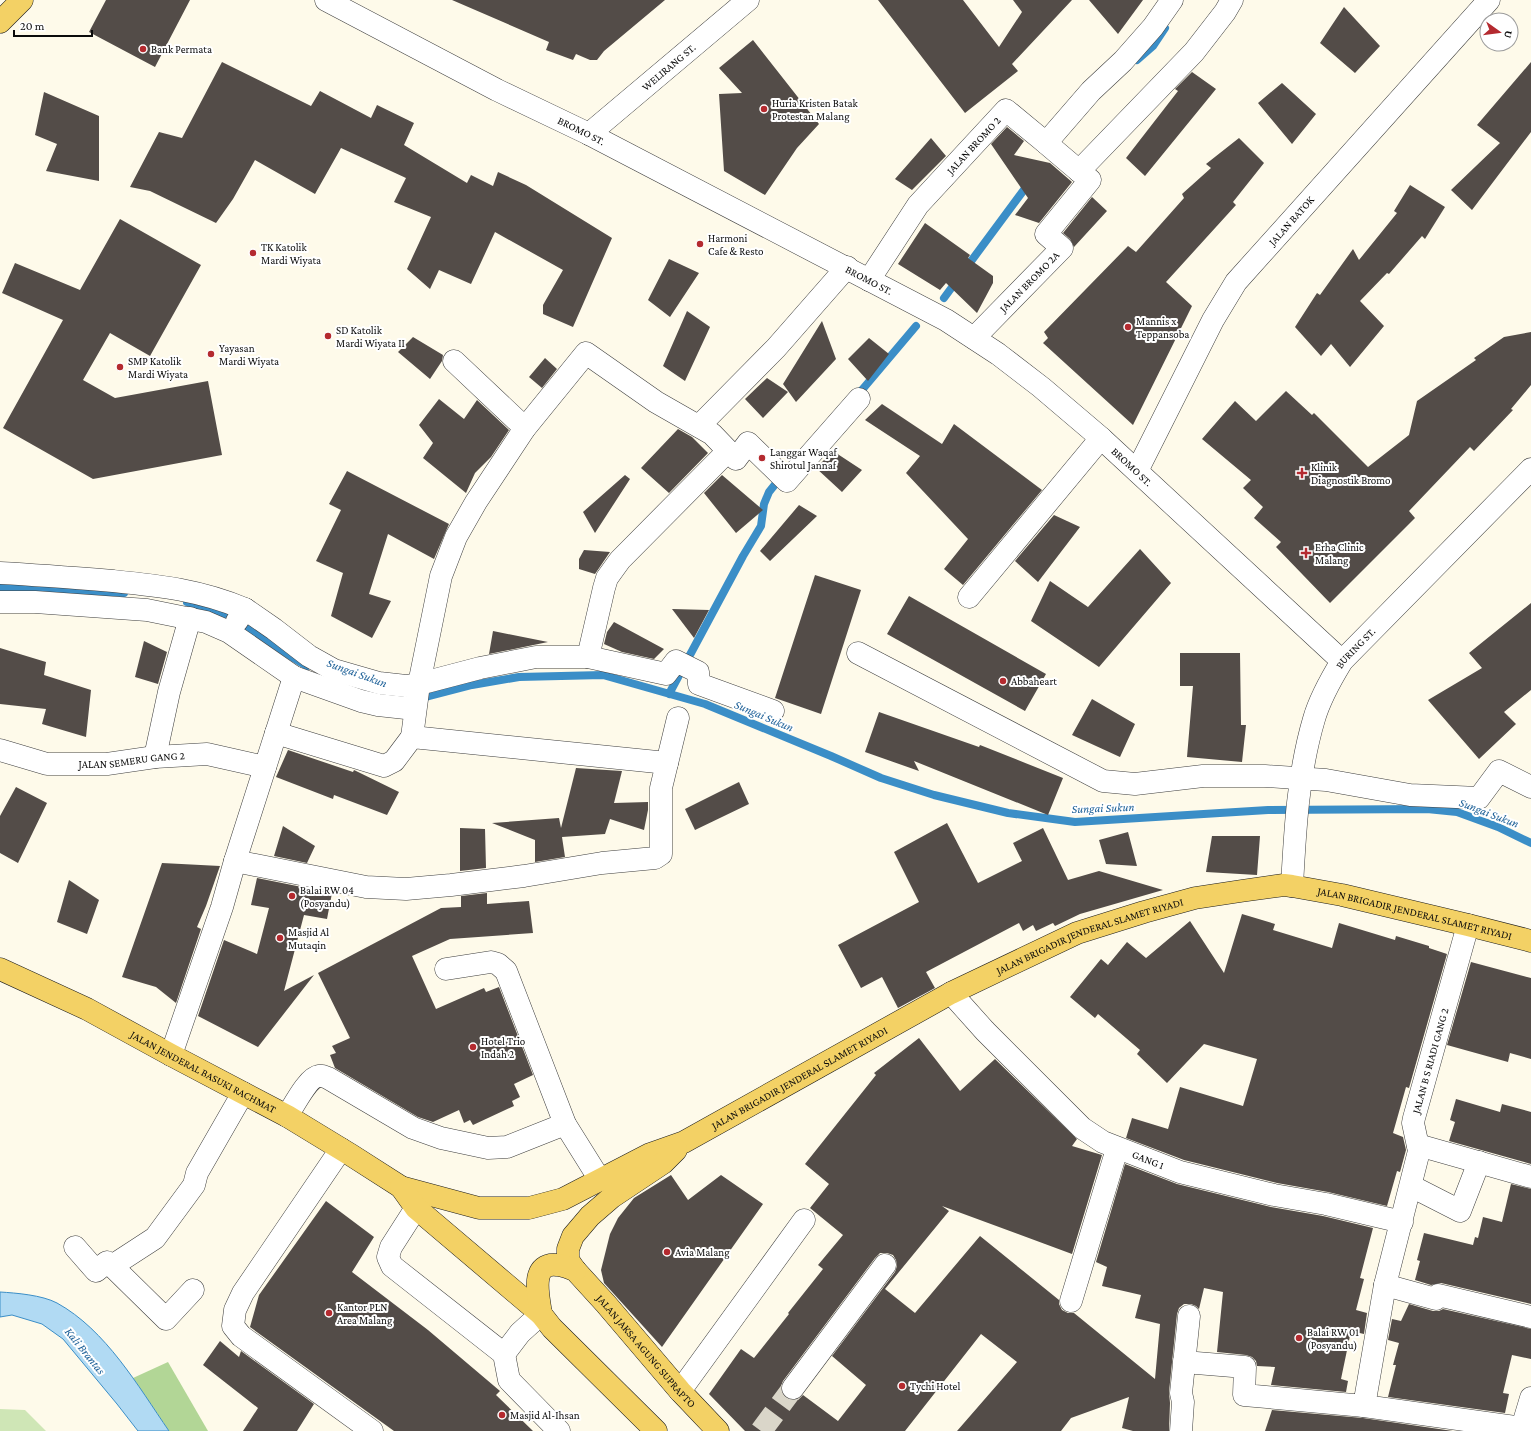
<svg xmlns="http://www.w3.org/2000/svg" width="1531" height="1431" font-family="'Crimson Pro',serif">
	<rect width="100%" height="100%" fill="#fefaea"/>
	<!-- green -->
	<path fill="#cfe6b6" d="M0,1409l25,1 21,21h-46z"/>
	<!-- forest -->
	<path fill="#b2d696" d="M168,1362l40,69h-39l-36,-53z"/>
	<!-- water -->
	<path fill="#b1daf3" stroke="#3b8ec7" d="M0,1292c16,1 42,3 57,11 49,27 81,83 112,128h-31l-21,-27 -54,-65 -21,-15 -30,-9 -12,2z"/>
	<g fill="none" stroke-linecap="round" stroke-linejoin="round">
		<!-- stream -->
		<path stroke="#3b8ec7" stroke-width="8" d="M1137,60l16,-14 12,-18
			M966,268l63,-85
			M944,298l14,-19
			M856,397l60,-71
			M0,587l124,6
			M187,602c20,5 40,12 57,23 22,13 41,29 63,41
			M669,694l74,-138 18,-30 3,-22 5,-12 12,-15
			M418,699l54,-14 47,-8 84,-2 102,29 126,52 50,22 53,17 74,18 67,9 193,-12 159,-1 30,3 41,15 33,16"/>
	</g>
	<!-- building -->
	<path fill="#534c48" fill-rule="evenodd" d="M106,0h84l-35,67 -66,-35z
		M452,0h213l-61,51 -7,9h-7l-14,-6 -3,6 -27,-10 3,-8z
		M878,0h85l36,47 23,-35 -9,-12h59l-60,64 6,7 -53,42z
		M1089,0h54l-25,34z
		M1344,7l36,39 -25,27 -35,-30z
		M753,40l66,84 -22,24 -32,47 -41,-24 -5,-77 23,-1 -23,-25z
		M222,62l89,44 9,-15 51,27 6,-13 37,18 -10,22 63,38 4,-8 22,11 5,-14 28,13 86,53 -39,89 -30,-13v-9l20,-35 -68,-38 -24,52 -32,-14 -9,19 -23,-20 24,-52 -37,-15 12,-24 -65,-30 -26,46 -60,-34 -22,39 -17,24 -66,-32 -20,-4 29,-55 23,6z
		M1531,62v70l-59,78 -21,-20 49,-47 -23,-18z
		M1192,72l24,17 -71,87 -19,-18 52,-67 -3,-2z
		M1282,83l34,31 -24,30 -34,-41z
		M44,92l55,24v65l-53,-10 11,-27 -22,-9z
		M1007,127l17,14 -10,14 36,8 22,19 -33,41 -24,-8 13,-17 -37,-54z
		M931,138l15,18 -34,34 -17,-11z
		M1239,138l25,25 -31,39 3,3 -70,77 26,24 -59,119 -90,-82 5,-5 -4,-6 84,-86 8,6 48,-54 -2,-4 29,-26 -5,-4z
		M1410,185l35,22 -20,32 -3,-3 -33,38 -2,-1 -27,28 24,25 -34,41 -19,-23 -10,12 -26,-29 22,-34 3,2 33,-46 6,11 38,-47 -3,-2z
		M1092,197l15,14 -33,36 -4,-8 -7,-6z
		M120,219l81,46 -51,91 -40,-23 -27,47 32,18 93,-17 14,74 -129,24 -90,-51 60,-108 -61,-27 13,-30 65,27z
		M925,223l45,32 -2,3 25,18v7l-16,30 -31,-30 -6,7 -42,-26z
		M669,259l30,14 -29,44 -22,-17z
		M687,311l23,16 -25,54 -22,-15z
		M822,321l14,38 -40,43 -13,-18z
		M1531,332v53l-20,24 2,1 -39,41 -4,-4 -61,64 6,7 -85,85 -54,-56 5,-5 -27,-24 9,-11 -20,-19 8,-8 -49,-41 33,-38 21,20 30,-30 26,24 2,-2 54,54 41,-32 8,-34 59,-41 -2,-2 30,-21z
		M413,337l30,18 -1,6 -12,18 -32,-27z
		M869,338l20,16 -21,27 -20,-22z
		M545,358l12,11 -15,19 -13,-11z
		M767,378l21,14 -25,26 -18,-19z
		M439,399l25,20 13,-19 32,30 -18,27 -16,16 -9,20 -43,-35 10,-15 -14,-18z
		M882,404l60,40 12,-20 88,66 -79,95 -19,-16 24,-30 -62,-66 14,-17 -55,-36z
		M678,429l14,8 16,16 -39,40 -28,-25z
		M833,451l29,19 -20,22 -26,-24z
		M347,471l102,53 -15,35 -46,-25 -19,60 22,7 -19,37 -41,-22 12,-43 -27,-12 25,-51 -12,-6z
		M625,475l5,4 -35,54 -12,-21z
		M722,475l41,35 -27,23 -32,-40z
		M799,505l18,11 -47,45 -10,-10z
		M1054,515l26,12 -42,55 -23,-21z
		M1140,549l31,34 -72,84 -68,-46 19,-40 38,26z
		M584,550l26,2 -15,22 -16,-5v-10z
		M815,575l46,15 -40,124 -46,-16z
		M909,596l137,78 -21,37 -138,-77z
		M1531,603v87l-27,22 12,12 -37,35 -51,-59 54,-32 -13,-15z
		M672,609l37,1 -15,28z
		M614,622l50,27 -10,10 -32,-7 -18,-8 3,-12z
		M493,631l55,11 -59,12z
		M144,641l23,11 -9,32 -23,-7z
		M0,648l46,14 -2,13 47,15 -5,47 -44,-13 4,-15 -46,-5z
		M1180,653h60l1,72h5l-4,37 -55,-5 6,-71h-13z
		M1092,699l43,25 -15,33 -48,-22z
		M879,712l100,35 1,-2 83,33 -15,37 -134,-54 5,10 -54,-19z
		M288,750l65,22 1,-2 45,22 -12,23 -53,-20 -1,4 -57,-22z
		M576,768l46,3 -8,32 34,-1v8l-4,20 -34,-11 -5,15 -43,3 3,20 -30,5v-22l-43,-17 67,-5 2,10z
		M739,782l10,22 -54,26 -10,-21z
		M16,787l31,16 -29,60 -18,-10v-37z
		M947,823l31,60 44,-22 -9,-18 30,-15 25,52 31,-9 64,19 -83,24 -25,12 -2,-3 -17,8 -3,-6 -10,6 -4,-8 -93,49 9,16 -37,20 -16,-31 -21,11 -23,-43 81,-43 -25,-50z
		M283,826l32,20 -8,17 -33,-7z
		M460,828l25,1 1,39 -26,3z
		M1128,832l9,34 -31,-2 -7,-24z
		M1212,836h48l-3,39 -51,-3z
		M162,863l58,3 -14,40 -9,21 4,2 -25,74 -20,-16 -34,-10z
		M257,878l75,15 -5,26 -23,-4 -20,76 30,-16 -56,72 -60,-31 26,-76 33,14 12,-46 -18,-3z
		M69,880l30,20 -12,34 -30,-12z
		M487,893v11l42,-3 4,32 -83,6 -38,17 24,53 48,-21 2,4 13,-5 34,88 -19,9 6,13 -8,4 2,5 -41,19 -3,-5 -6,3 -5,-13 -26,12 -15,-5 -83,-49 -5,-13 6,-2 -4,-7 18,-8 -32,-65 123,-65 20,-1v-11z
		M1242,914l33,10 -2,6 59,18 7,-25 56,17 1,-4 33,10v2l18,6 -38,134 -3,-1 -13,46 10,4 3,13 -6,22 -3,-1 -10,35 -59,-14 -51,-9 -93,-23 -58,-22 6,-20 36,11 12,-42 63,19 14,-47 -53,-15 -37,39 -30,-29 3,-4 -42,-36 -3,4 -25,-21 31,-38 7,6 19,-23 19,16 44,-37 34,52z
		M1471,962l60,16v81l-21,-6 -2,9 -61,-17z
		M919,1038l41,53 35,-32 82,80 -5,7 30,9 -30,99 -130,-48 7,5 -64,78 30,24 65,-77 79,64v4l3,6 6,3h6l81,66 5,-55 -25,-6 6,-23 -39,-9 5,-19 -11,-5 29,-98 52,20 94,23 52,9 50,12 -13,50 4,1 -8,31 11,3 -3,21 -13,-3 -10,48 7,2 -2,11 -75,-7 4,-18 -18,-1 -1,-5 -4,-4 -6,-2 -29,-3 6,-60 -19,-4 -5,21 -3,-3 -5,-2h-7l-5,4 -2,6 -8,78 1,11 -1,28h-36l-11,-3 7,-31 -58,21 -10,13h-104l60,-69 -36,-28 -76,97h-160l-36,-37 32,-45 13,9 35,-44 -1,-1 35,-44 -5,-4 25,-30 -33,-27 19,-24 -24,-20 71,-89 -2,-2zM880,1253h7l6,2 3,5 1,6 -2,6 -63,84 34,29 -28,36 -35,-26 -5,5h-7l-5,-2 -4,-5 -1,-7 2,-5 92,-123z
		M1456,1099l44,13 2,-8 29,8v52l-82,-23 6,-19 -5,-2z
		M671,1175l17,25 33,-25 42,29 -101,143 -58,-64 -3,-13 9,-36 8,-16 16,-20z
		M1511,1184l20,5v115l-90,-21 -10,2 -16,-5 5,-19 -3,-1 7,-27 49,12 2,-8 3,1 5,-21 19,5z
		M326,1201l48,36 -22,35 76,58 72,61 -4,4 37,36h-139l-144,-104 9,-32z
		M1409,1304l24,7h6l4,-2 88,20v30l-19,-4 -9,38 6,1 -4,19 -117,-16 8,-32h-3l6,-22 -11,-3 4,-21 9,2z
		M220,1341l19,16 2,-6 73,53 -17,27h-54l15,-23 -55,-43z
		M1272,1410l91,8 90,13h-188z"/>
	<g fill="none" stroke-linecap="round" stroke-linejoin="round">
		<!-- minor-tunnel -->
		<path stroke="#dad6c9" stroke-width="22" stroke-dasharray="22 11" stroke-linecap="butt" d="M761,1431l32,-43"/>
		<defs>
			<g id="minor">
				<path id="s1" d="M326,0l171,90 92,44 357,186 52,34 43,33 60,51 241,223"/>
				<path id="s2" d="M589,134l159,-134"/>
				<path d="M1046,143l33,28 115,-119 31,-40 7,-12"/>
				<path id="s3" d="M869,280l49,-75 88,-95 40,33 45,-52 32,-30 30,-34 19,-27"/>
				<path id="s4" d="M974,338l88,-90 -16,-14 44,-54 -11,-9"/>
				<path d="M454,361l71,67"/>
				<path d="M699,426l77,-78 71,-81"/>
				<path id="s5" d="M1137,471l76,-151 23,-38 253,-282"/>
				<path d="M0,573c38,2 76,5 113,8 48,5 87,9 132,28l-8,12"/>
				<path d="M969,597l132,-159"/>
				<path d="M0,602h35l112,8 59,12 23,10 65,45 67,24 17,4 37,4"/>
				<path d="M245,609l29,20 35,27 25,14 45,13 27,3 13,-2 61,-16 56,-11h52l78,17 10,-13 22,11 1,12 74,27"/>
				<path d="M858,653l245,128 32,3 68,-8h62l61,4 84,15 69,3 20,-27 32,16"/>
				<path d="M588,657l16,-69 3,-10 13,-18 107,-108"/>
				<path d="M276,733l108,33 10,-5 18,-24 255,26"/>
				<path d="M412,737l7,-53 22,-108 15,-39 20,-35 49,-74 61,-75 70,49 56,32 24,25 12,-16 39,38 72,-82"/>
				<path id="s6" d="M0,750l47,14h60l48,-7 52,-3 58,13"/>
				<path d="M155,757l14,-65 21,-74"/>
				<path d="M235,861l131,26 40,2 45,-4 73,-9 78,-13 53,-5 6,-4v-66l17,-70"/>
				<path id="s7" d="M1292,886c3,-56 6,-113 22,-167 6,-21 17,-40 28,-58l189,-192"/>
				<path d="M446,969l45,-7 7,2 8,7 59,153 35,56"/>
				<path id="s8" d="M951,993l34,38 97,97 21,14 77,30 94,23 52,9 76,18"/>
				<path d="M171,1055l51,-148 13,-46 59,-184"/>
				<path d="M287,1116c6,-9 21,-39 32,-40 3,-1 6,1 9,2l85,50 28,10 47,10 19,-1 58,-23"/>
				<path d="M1418,1145l113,32"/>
				<path d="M341,1149l-98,144 -8,17 -2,16 8,10 131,95"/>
				<path d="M1411,1186l49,25 19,-49"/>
				<path d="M416,1208l-25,39 -3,10 4,9 112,88 5,26 50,51"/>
				<path d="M75,1247l21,24 11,-9 5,4 43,-28 39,-53 3,-12 46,-80"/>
				<path d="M112,1266l54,53 27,-29"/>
				<path d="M1385,1285l51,14 2,-4 93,22"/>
				<path d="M1071,1301l46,-152"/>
				<path d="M504,1354l16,-21 21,-19"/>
				<path id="s9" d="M1184,1362l61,5 -1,28 120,11 21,-121 34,-134 -6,-28 1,-5 54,-193"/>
				<path d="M793,1388l92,-123"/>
				<path d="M680,1391l124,-171"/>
				<path d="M1364,1406l158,22 9,-30"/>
				<path d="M1181,1431l2,-29 -2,-9 8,-77"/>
			</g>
			<g id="major">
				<path d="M0,22l22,-22"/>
				<path id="s10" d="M0,969l87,40 84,46 116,61 64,39 50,32 78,21h50l34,-9 87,-45 34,-12 267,-149 126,-60 67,-21 51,-14 46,-7 43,-6 8,1 50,9 126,30 63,16"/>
				<path id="s11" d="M676,1150l-13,13 -51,34 -22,19 -17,20 -5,13v11l7,10 31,34 74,87 38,40"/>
				<path d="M401,1187l15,21 125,106 11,14 104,103"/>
				<path d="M541,1314c-2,-16 -12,-52 16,-49 6,0 12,3 18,5"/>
			</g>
		</defs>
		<!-- minor casing -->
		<use href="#minor" stroke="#3e3e3e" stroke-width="23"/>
		<!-- major casing -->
		<use href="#major" stroke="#1c1c1c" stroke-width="23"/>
		<!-- minor -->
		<use href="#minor" stroke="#fff" stroke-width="22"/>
		<!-- major -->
		<use href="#major" stroke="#f3d165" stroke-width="22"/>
	</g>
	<!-- markers -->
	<g fill="#b42a2f" stroke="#fff" stroke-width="1.5">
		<circle cx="143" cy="49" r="4"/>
		<circle cx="764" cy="109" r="4"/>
		<circle cx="700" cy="244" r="4"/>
		<circle cx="253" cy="253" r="4"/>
		<circle cx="1128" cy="327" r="4"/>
		<circle cx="328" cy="336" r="4"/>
		<circle cx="211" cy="354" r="4"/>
		<circle cx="120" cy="367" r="4"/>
		<circle cx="762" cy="458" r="4"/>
		<path d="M1300 467h4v4h4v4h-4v4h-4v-4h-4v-4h4z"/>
		<path d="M1304 547h4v4h4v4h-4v4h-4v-4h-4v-4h4z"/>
		<circle cx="1003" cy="681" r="4"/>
		<circle cx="292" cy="896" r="4"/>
		<circle cx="280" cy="938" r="4"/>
		<circle cx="473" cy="1047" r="4"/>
		<circle cx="667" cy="1252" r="4"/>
		<circle cx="329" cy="1313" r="4"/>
		<circle cx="1299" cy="1338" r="4"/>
		<circle cx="902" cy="1386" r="4"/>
		<circle cx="502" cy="1415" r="4"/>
	</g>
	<g text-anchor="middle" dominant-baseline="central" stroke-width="4" stroke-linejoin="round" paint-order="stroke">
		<!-- poi labels -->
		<g font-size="11" fill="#0b0b0b" stroke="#fff" text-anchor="start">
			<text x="151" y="49">Bank Permata</text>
			<text x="772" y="103">Huria Kristen Batak<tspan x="772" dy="13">Protestan Malang</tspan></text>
			<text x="708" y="238">Harmoni<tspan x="708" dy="13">Cafe &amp; Resto</tspan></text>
			<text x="261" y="247">TK Katolik<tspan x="261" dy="13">Mardi Wiyata</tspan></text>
			<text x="1136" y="321">Mannis x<tspan x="1136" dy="13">Teppansoba</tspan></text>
			<text x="336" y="330">SD Katolik<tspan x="336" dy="13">Mardi Wiyata II</tspan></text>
			<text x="219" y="348">Yayasan<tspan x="219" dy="13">Mardi Wiyata</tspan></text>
			<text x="128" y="361">SMP Katolik<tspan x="128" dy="13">Mardi Wiyata</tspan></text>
			<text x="770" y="452">Langgar Waqaf<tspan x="770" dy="13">Shirotul Jannaf</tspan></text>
			<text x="1311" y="467">Klinik<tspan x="1311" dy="13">Diagnostik Bromo</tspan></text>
			<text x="1315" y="547">Erha Clinic<tspan x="1315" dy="13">Malang</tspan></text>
			<text x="1011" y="681">Abbaheart</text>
			<text x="300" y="890">Balai RW 04<tspan x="300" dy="13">(Posyandu)</tspan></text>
			<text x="288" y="932">Masjid Al<tspan x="288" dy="13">Mutaqin</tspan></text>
			<text x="481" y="1041">Hotel Trio<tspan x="481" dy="13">Indah 2</tspan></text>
			<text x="675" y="1252">Avia Malang</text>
			<text x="337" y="1307">Kantor PLN<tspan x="337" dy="13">Area Malang</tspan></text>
			<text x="1307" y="1332">Balai RW 01<tspan x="1307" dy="13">(Posyandu)</tspan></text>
			<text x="910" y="1386">Tychi Hotel</text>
			<text x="510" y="1415">Masjid Al-Ihsan</text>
		</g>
		<!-- street labels -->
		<g font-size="11" fill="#0b0b0b" stroke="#fff">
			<text stroke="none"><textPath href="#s2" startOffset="104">WELIRANG ST.</textPath></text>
			<text stroke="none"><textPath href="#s1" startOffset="287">BROMO ST.</textPath></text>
			<text stroke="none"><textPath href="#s3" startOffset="171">JALAN BROMO 2</textPath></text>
			<text stroke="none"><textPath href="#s5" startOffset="296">JALAN BATOK</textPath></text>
			<text stroke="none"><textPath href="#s1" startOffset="611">BROMO ST.</textPath></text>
			<text stroke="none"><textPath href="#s4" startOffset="79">JALAN BROMO 2A</textPath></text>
			<text stroke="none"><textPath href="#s1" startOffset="935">BROMO ST.</textPath></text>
			<text stroke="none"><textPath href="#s7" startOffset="252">BURING ST.</textPath></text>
			<text stroke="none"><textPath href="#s6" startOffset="134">JALAN SEMERU GANG 2</textPath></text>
			<text stroke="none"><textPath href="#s10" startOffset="1549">JALAN BRIGADIR JENDERAL SLAMET RIYADI</textPath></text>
			<text stroke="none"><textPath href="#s10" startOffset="1213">JALAN BRIGADIR JENDERAL SLAMET RIYADI</textPath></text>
			<text stroke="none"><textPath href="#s9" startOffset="564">JALAN B S RIADI GANG 2</textPath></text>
			<text stroke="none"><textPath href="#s10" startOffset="228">JALAN JENDERAL BASUKI RACHMAT</textPath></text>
			<text stroke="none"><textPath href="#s10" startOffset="889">JALAN BRIGADIR JENDERAL SLAMET RIYADI</textPath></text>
			<text stroke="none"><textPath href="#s8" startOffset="262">GANG 1</textPath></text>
			<text stroke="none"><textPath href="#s11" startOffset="280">JALAN JAKSA AGUNG SUPRAPTO</textPath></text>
		</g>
		<!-- water labels -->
		<g font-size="12" font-style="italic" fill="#1b5f97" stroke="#fff">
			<text transform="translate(357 673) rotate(20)">Sungai Sukun</text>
			<text transform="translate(764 716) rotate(23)">Sungai Sukun</text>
			<text transform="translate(1103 808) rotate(-2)">Sungai Sukun</text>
			<text transform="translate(1489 813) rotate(21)">Sungai Sukun</text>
			<text transform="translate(85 1351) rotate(51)">Kali Brantas</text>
		</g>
	</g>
	<!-- north arrow -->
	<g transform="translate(1499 32) rotate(104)"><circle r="19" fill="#ffffff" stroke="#9d9d9d"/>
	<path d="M0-3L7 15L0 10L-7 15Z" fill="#b42a2f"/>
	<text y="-6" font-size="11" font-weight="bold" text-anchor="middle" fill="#0b0b0b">U</text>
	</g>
	<!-- scale -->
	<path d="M14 30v6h78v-6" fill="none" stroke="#0b0b0b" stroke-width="2"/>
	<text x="20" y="30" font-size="12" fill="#0b0b0b" stroke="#ffffff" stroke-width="3" paint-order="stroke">20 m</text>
</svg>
